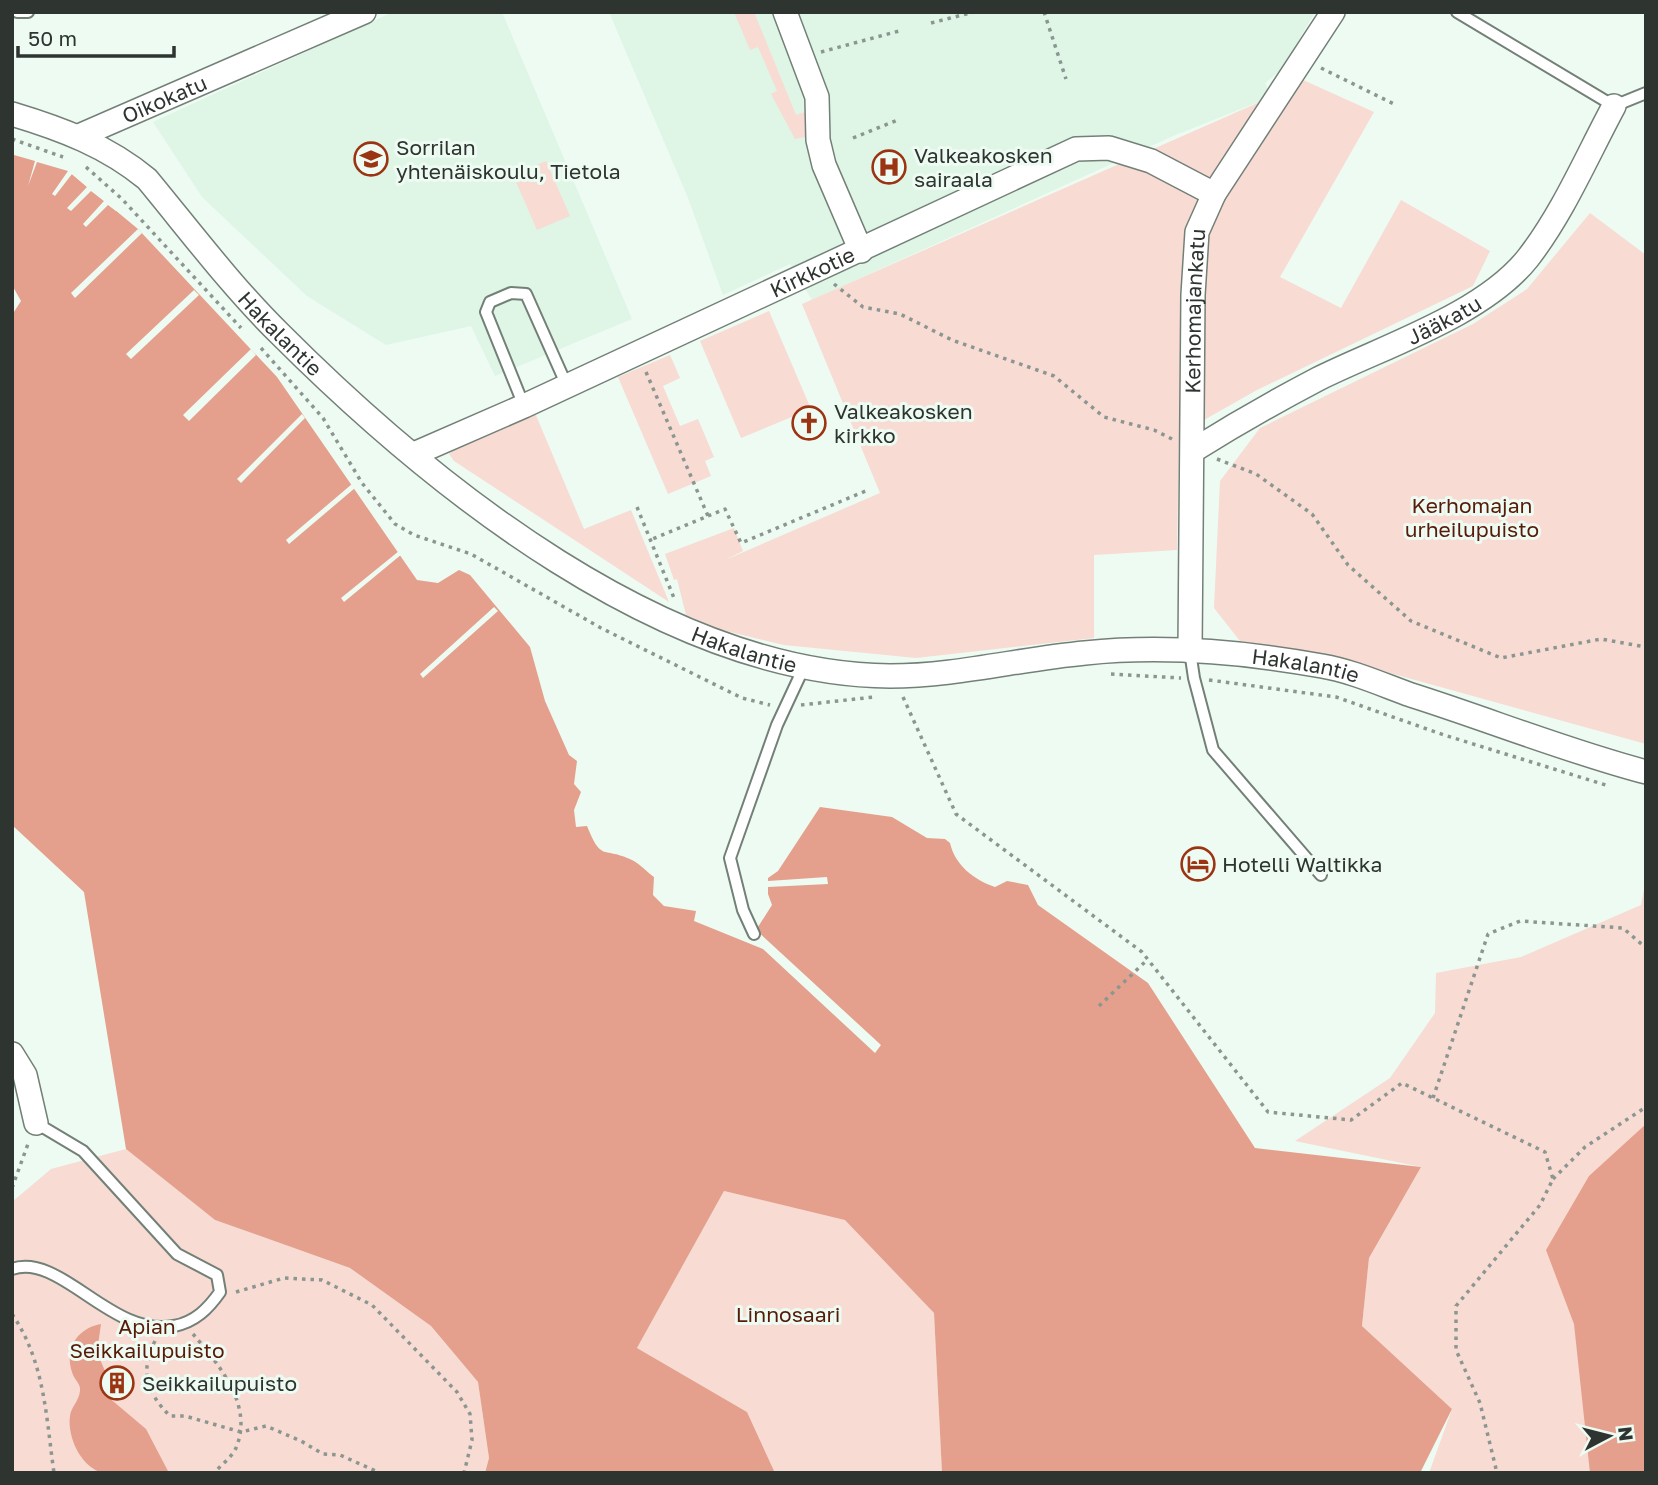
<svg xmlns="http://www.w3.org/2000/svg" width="1658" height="1485" font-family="'Golos Text',sans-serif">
	<rect width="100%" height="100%" fill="#edfbf2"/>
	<!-- built -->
	<path fill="#dff5e6" d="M393,12h109l130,307 -137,57 -24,-50 -85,19 -79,-49 -105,-99 -49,-75z
		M609,12h706l-34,58 -16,13 6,14 -98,39 -361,164 -22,-36 -67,31 -35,-97z"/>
	<!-- green -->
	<path fill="#f8dbd3" d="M734,12h20l42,103 15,-5 -1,15 -5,12 -10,2 -24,-45 6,-3 -19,-44 -8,3z
		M1281,70l93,42 -94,165 61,31 60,-108 89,51 -17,35 -216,104 -78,44 -2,116 -83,5v83l-178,20 -132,-13 -62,-15 -36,-15 -9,-36 -3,1 -9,-26 69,-26 9,23 -18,9 155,-67 -78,-189 469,-207z
		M546,161l24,55 -33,14 -24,-55z
		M1590,213l56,42v489l-321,-89 -85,-14 -26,-33 6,-127 40,-53 213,-104 54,-35z
		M769,311l42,98 -70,29 -41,-97z
		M670,355l10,23 -17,8 17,40 18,-7 16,38 -9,4 6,15 -43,18 -50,-117z
		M535,413l49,116 47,-19 38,92 -215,-141 -5,-7 9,-9z
		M1646,879v594h-217l23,-64 -90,-83 7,-68 52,-91 -126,-26 95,-63 45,-65 1,-40 85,-16 120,-52z
		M126,1149l89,71 135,48 81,58 47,56 11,76 -4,15h-473v-271l39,-33z
		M724,1191l121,28 89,94 8,160h-167l-28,-61 -110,-64z"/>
	<!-- water -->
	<path fill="#e4a08c" d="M12,154l50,12 76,63 139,148 140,203 21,3 21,-13 11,5 60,72 15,54 24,54 8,6 -3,23 7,8 -7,18 2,17 11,-1c15,37 16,20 45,34 7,3 15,12 22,17l-1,18 11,11 32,5 -2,10 69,28 8,-4 -15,-15 16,-25 -4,-11v-16l10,-7 42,-64 72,10 35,21 18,1 5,4c5,22 24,37 45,44l12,-6 21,4 10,20 110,78 107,165 166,19 -52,91 -7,68 90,83 -32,64h-478l-8,-160 -89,-93 -121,-29 -87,157 110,64 28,61h-290l4,-15 -11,-76 -47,-56 -81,-58 -135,-48 -89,-71 -42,-257 -72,-67v-510l9,-14 -9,-16z
		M1646,1124v349h-56l-16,-149 -28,-74 43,-74z
		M101,1324l-4,28 10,24 -6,15 45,38 23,44c-18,0 -50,4 -66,0 -22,-6 -36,-36 -33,-57 1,-9 9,-15 10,-25 1,-8 -6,-11 -8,-19 -8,-24 6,-44 29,-48z"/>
	<!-- pier -->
	<path fill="#edfbf2" d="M12,150l54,15 52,44 -2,2 -8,-6 -22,22 -3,-3 21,-23 -13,-10 -20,20 -4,-3 20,-21 -15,-13 -17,22 -3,-2 16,-23 -31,-9 -9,24 7,-25 -21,-6 -2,6z
		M138,229l4,4 -67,65 -4,-5z
		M194,290l5,5 -68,64 -5,-5z
		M251,349l5,6 -67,66 -6,-6z
		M302,414l3,4 -64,65 -4,-4z
		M352,484l3,4 -66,56 -3,-4z
		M399,551l3,3 -58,48 -3,-4z
		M494,607l4,4 -75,67 -3,-4z
		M827,877l1,7 -60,3v-6z
		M756,930l125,115 -6,8 -112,-104 -6,-6 9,1 -11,-10z"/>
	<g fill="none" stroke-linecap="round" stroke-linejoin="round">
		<defs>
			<path id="service" d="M17,12h11
				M1457,12l157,94 32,-13
				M524,406l-38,-94 4,-10 21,-9 15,1 41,92
				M1190,651l4,27 19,72 108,125
				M754,934l-11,-24 -13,-52 47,-133 27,-58
				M12,1269c49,-17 99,69 162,57 21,-4 34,-17 46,-34l-3,-17 -40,-21 -94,-103 -47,-28"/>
			<g id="minor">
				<path d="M785,12l32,85 1,43 6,25 37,86"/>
				<path id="s1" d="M12,114c50,15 95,32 135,65 43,52 85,108 133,155 153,153 385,340 610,342 65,0 130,-17 195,-23 78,-8 160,-1 237,13 30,5 61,19 89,29 79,25 155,56 235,77"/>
				<path id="s2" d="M79,136l285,-124"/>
				<path id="s3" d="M1194,450c40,-25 82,-49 124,-71 64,-32 165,-64 210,-121 35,-45 59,-102 86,-152"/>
				<path id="s4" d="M414,454l110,-48 552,-257 33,-1 42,13 63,33"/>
				<path id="s5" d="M1190,651l3,-356 4,-63 17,-38 119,-182"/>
				<path d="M12,1054l13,21 11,48"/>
			</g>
		</defs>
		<!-- service casing -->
		<use href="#service" stroke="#738077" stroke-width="14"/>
		<!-- minor casing -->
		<use href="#minor" stroke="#738077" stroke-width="26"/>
		<!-- path -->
		<path stroke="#8c9690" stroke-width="3.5" stroke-dasharray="3.5 5" stroke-linecap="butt" d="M1044,12l22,67
			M931,23l43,-11
			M821,52l78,-21
			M1321,68l73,36
			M853,138l47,-19
			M12,139l51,18
			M86,167l36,32 119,129
			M834,284l29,23 37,7 52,26 102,36 50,41 50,13 18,9
			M261,348l62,70 39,65 33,41 19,11 57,19 130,74 141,70 28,7
			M646,372l62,144 -58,24
			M1217,459l39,15 56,40 36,51 63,56 90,37 100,-19 45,8
			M637,507l37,91
			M708,516l17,-7 16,34 127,-53
			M1111,674l70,4
			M1209,680l127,17 108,38 165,51
			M903,697l53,117 186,138 126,160 83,8 51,-37 143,69 8,27 -13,26 -84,101v44l24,53 17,70
			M801,705l73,-8
			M1099,1006l49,-47
			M1433,1098l55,-164 32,-13 103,7 23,20
			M1553,1179l32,-32 61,-40
			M12,1188l17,-47
			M236,1292l48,-14 38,2 50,25 85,87 13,22 2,26 -8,33
			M12,1314c33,48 34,103 42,159
			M193,1334c26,31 61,71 43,114 -4,9 -15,17 -22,25
			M155,1341c-15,29 -9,51 15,75h15l56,16 25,-6 35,15 22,13 17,1 40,18"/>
		<!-- service -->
		<use href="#service" stroke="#fff" stroke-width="10"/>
		<!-- minor -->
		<use href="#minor" stroke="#fff" stroke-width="23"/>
	</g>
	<!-- icons -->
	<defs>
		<symbol id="school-ring" viewBox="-11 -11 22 22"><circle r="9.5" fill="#edfbf2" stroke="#9b3413" stroke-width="1.5"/><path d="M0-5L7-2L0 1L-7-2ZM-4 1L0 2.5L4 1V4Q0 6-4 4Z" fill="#9b3413"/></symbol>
		<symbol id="hospital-ring" viewBox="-11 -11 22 22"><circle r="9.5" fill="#edfbf2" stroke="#9b3413" stroke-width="1.5"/><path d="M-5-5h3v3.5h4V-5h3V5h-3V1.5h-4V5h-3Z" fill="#9b3413"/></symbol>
		<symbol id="church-ring" viewBox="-11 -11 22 22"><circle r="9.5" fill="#edfbf2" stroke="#9b3413" stroke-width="1.5"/><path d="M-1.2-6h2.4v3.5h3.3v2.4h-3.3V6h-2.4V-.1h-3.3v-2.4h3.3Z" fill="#9b3413"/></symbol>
		<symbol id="hotel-ring" viewBox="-11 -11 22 22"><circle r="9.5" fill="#edfbf2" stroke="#9b3413" stroke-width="1.5"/><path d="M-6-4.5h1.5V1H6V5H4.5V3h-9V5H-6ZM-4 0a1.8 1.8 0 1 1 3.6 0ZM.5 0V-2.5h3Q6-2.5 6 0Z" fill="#9b3413"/></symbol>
		<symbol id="building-ring" viewBox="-11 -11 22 22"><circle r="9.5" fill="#edfbf2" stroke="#9b3413" stroke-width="1.5"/><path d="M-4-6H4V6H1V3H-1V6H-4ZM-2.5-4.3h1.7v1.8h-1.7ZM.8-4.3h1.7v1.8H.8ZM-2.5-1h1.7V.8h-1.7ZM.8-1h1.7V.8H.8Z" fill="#9b3413"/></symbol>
	</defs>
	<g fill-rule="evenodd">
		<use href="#school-ring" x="352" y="140" width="38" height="38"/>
		<use href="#hospital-ring" x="870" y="148" width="38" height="38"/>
		<use href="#church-ring" x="790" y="404" width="38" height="38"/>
		<use href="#hotel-ring" x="1179" y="845" width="38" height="38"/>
		<use href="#building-ring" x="98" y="1364" width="38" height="38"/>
	</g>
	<g text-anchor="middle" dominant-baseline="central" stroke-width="6" stroke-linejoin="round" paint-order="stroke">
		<!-- street labels -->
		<g font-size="21" fill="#2e3430" stroke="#edfbf2">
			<text stroke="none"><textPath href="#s2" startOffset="93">Oikokatu</textPath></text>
			<text stroke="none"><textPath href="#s4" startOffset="438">Kirkkotie</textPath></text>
			<text stroke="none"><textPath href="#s5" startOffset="340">Kerhomajankatu</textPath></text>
			<text stroke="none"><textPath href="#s3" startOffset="282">Jääkatu</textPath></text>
			<text stroke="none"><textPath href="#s1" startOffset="355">Hakalantie</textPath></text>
			<text stroke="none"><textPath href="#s1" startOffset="922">Hakalantie</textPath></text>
			<text stroke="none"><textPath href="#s1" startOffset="1489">Hakalantie</textPath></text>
		</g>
		<!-- poi labels -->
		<g font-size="21" fill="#2e3430" stroke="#edfbf2" text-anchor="start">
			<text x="396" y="147">Sorrilan<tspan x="396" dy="24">yhtenäiskoulu, Tietola</tspan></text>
			<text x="914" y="155">Valkeakosken<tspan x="914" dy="24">sairaala</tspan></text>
			<text x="834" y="411">Valkeakosken<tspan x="834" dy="24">kirkko</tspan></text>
			<text x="1222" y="864">Hotelli Waltikka</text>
			<text x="142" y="1383">Seikkailupuisto</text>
		</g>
		<!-- park labels -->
		<g font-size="21" fill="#581b09" stroke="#edfbf2">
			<text x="1472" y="505">Kerhomajan<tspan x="1472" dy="24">urheilupuisto</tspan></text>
			<text x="788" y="1314">Linnosaari</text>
			<text x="147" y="1326">Apian<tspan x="147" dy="24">Seikkailupuisto</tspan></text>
		</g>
	</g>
	<!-- border -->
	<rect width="1658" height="1485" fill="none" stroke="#2e3430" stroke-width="28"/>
	<!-- north arrow -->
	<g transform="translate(1609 1436) rotate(83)" stroke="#edfbf2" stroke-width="5" paint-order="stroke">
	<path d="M0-5L12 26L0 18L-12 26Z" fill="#2e3430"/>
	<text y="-10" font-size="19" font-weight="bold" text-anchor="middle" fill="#2e3430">N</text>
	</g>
	<!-- scale -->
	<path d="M18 46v10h156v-10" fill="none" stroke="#2e3430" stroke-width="3.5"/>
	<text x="28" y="46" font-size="21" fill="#2e3430" stroke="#edfbf2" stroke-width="5" paint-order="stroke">50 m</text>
</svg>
